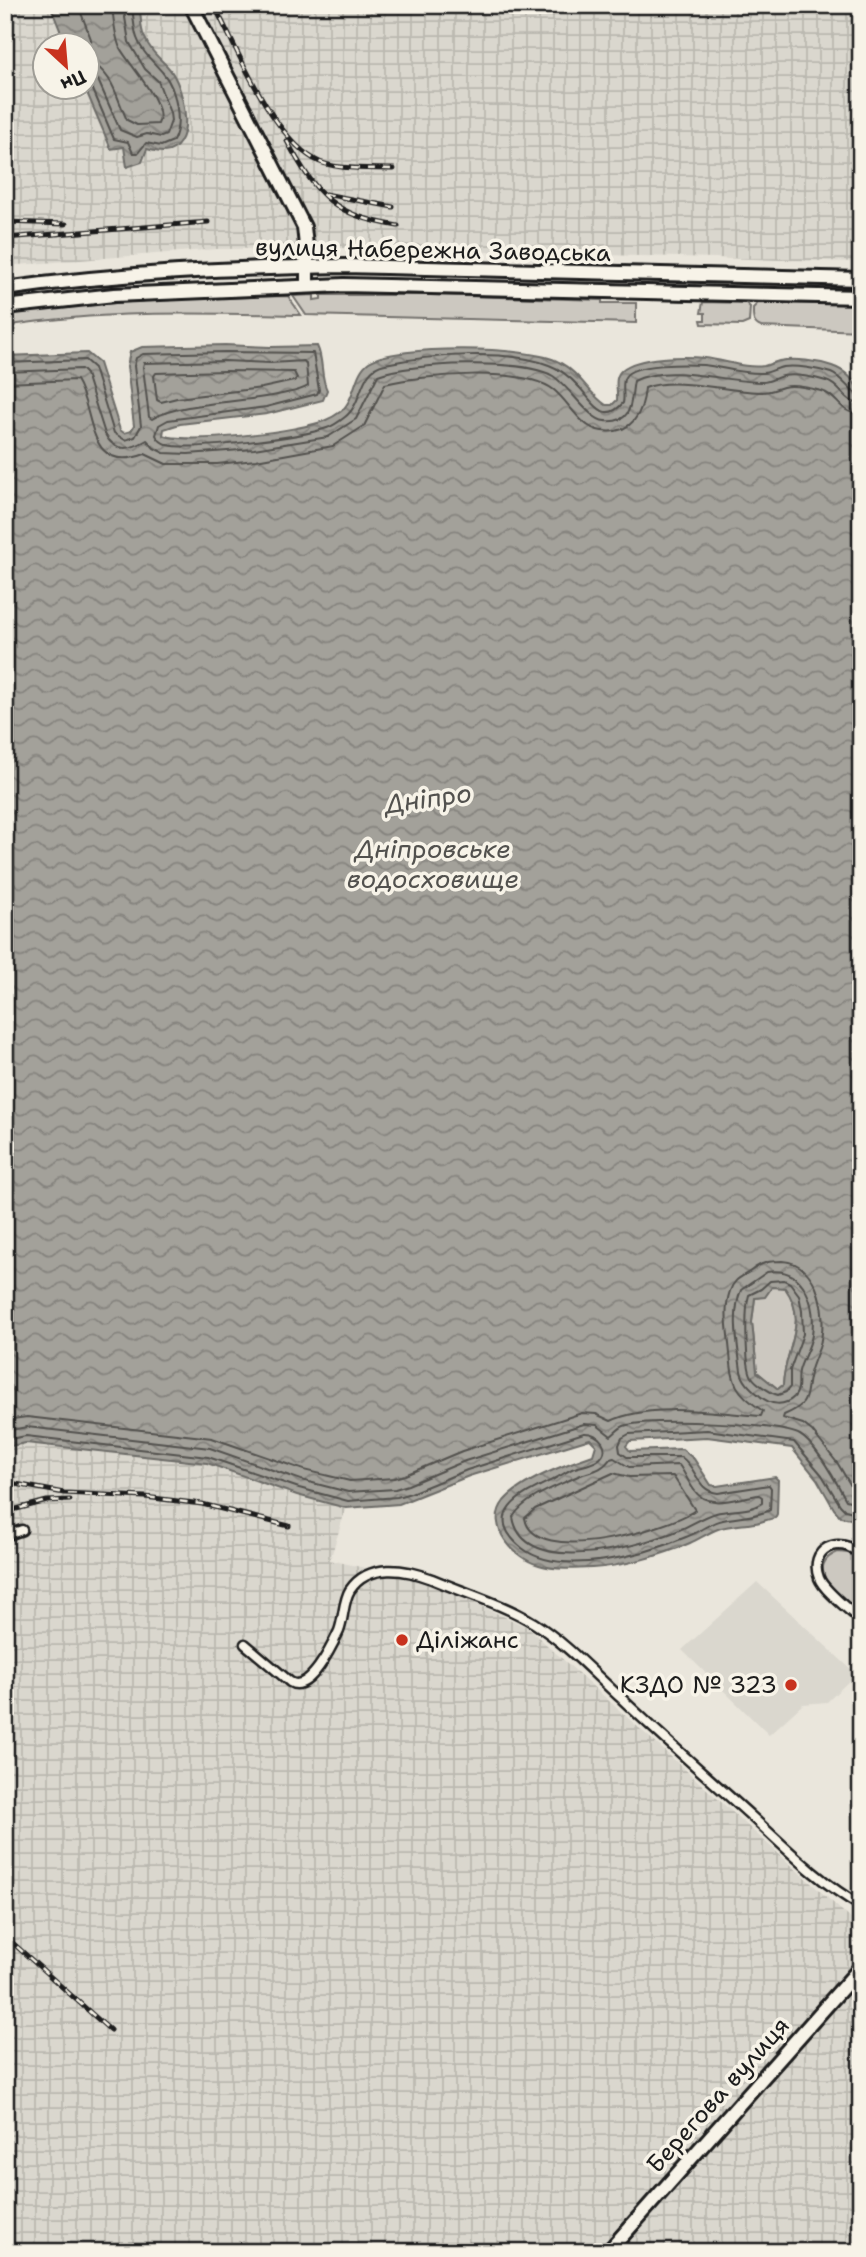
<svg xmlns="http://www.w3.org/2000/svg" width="866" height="2257" font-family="'Shantell Sans',sans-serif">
	<defs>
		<pattern id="industrial-grid" width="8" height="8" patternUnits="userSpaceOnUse" patternTransform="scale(1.75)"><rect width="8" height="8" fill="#dad7ce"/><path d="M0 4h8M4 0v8" fill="none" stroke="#bab8b0"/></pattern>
		<pattern id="water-waves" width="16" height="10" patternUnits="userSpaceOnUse" patternTransform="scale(1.75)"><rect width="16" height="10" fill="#a3a19a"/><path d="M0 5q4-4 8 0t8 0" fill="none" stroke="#84827d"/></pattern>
	</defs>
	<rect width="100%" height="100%" fill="#eae6dc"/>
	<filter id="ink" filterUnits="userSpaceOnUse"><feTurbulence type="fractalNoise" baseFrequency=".0143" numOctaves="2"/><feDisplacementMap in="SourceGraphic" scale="14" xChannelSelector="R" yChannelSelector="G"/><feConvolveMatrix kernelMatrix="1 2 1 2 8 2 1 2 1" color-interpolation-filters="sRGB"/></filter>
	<g filter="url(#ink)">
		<!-- built -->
		<path fill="#dad7ce" d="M757,1582l98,91 -2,4 -26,25 -24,2 -34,31 -87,-85z"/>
		<!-- industrial -->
		<path fill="url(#industrial-grid)" fill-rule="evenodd" d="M5,5h856v257l-522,-14 -122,1 -212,17zM46,46h42v42h-42z
			M26,1443l181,20 90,32 49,13 -16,52 101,23 96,44 334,301v324h-856v-805z"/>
		<!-- grass -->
		<path fill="#ccc8c0" stroke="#74726e" stroke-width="2" d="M314,295v5l7,-1v-4h109l172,5v3h34v20l-330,-8 -13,-19z
			M288,296l13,19c-99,-2 -198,-5 -296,11v-11c94,-14 188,-17 283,-19z
			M703,302l43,1 4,4 -1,15 -7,3 -40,-1 -1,-4h4v-7h-4z
			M758,303l103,1v27l-100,-4c-9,-3 -8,-11 -8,-19z
			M772,1287h13c25,35 -1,63 -2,98l-5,4 -21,-17 -5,-50 3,-24 10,-2z
			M838,1552l10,1 8,5 5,22v38c-15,-15 -62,-51 -23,-66z"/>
		<!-- water -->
		<path fill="url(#water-waves)" stroke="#6d6c68" stroke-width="2" fill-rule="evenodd" d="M50,5h88c5,12 1,21 6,31 5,13 14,21 23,30 14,15 25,58 13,76 -8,13 -20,11 -33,7l-5,13 -15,5 -3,-20 -13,2 -26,-61h3v-42l-22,-1z
			M225,345l46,2 46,-1c7,14 3,30 10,44l-4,10 -56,14 -87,10 -16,5 -1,6c20,10 141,-4 163,-15 5,-2 10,-5 14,-8 16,-12 13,-39 29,-50 27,-18 162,-16 190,0 21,11 30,32 47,43h6l5,-5c1,-10 -4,-23 5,-30 16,-14 63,-14 83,-12 19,2 40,11 59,8 5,-1 10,-4 15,-5 16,-3 38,0 53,5 15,5 24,16 29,30v1125l-20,-4 -7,-8 -17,-30 -25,-31 -85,-11 -77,4 -4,5 4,5 52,-2 12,10 17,26 6,1 58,-9 3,3 -1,34 -2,4c-7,1 -13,4 -20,5 -12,2 -25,2 -37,6 -10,4 -19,10 -28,14 -27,12 -69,24 -98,25 -17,1 -37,2 -53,-3 -24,-6 -55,-39 -35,-64 18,-21 63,-37 89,-46l3,-10 -6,-6 -121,37 -70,28 -53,4 -49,-13 -90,-32 -181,-20 -21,4v-1091l82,-3 12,10 21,67 4,3 7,-2 3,-5 -7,-60 3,-14 12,-5zM772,1287l13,1c25,34 -1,62 -2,97l-5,4 -21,-17 -5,-50 3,-24 10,-1z"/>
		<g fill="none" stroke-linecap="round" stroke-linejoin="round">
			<!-- shore -->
			<path stroke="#52514e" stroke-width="2" d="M78,5l13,34 -3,21c26,15 27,34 39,60l10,5 21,-1c10,-19 -28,-58 -38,-76 -4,-9 -7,-32 -8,-43
				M88,72l10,8 22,50 17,7 10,-3 14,3 5,-2 5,-14 -1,-8 -12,-32 -13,-12 -16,-27 -6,-37
				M88,82l3,3 23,54 14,3 5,11h5l8,-10 15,3 12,-5c10,-18 3,-53 -10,-68 -9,-11 -21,-20 -26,-35 -3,-7 -4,-25 -5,-33
				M225,361l46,2 33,-2 2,3 2,22c-7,5 -17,6 -26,8 -33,8 -105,8 -130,25l-3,-2 -6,-50 1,-4z
				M5,363l80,-3 9,8 20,65 11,7 10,-3 6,-11 -7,-60 2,-8 7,-4 82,-2 88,1 6,37 -2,4 -51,13 -98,13 -9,5 -3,10c2,5 6,8 12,10 22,6 134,-8 159,-17 6,-2 13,-7 18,-11 19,-14 13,-48 40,-53 43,-9 123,-15 164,1 11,4 22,13 30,22 13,13 24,39 44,16 2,-7 -2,-20 2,-26 7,-14 64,-13 78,-12 20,2 39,9 60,8 7,0 13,-5 20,-6 14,-2 35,2 48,6 13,5 18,20 30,22
				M225,371l69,1 3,6 -3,3 -32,7 -85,10 -16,4 -4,-2 -3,-24 2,-3z
				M5,372l76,-3 5,5 19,60c10,20 27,15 42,6l7,8 10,5 24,1 66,-5 74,-12 28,-18 22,-44c34,-12 144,-17 175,1 16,10 36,44 52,45 30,3 25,-22 29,-40 35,-18 90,1 128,1 8,0 14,-5 21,-6 13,-2 31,1 43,5 15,4 18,22 35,23
				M5,383l71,-3c20,31 9,96 69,74l21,10h51l39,-4 77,-14 31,-20 21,-42c38,-9 138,-18 169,6 16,13 26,38 48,41 30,4 41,-18 43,-43 30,-12 84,4 117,4 8,0 14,-3 21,-5 11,-3 27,1 38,4 17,4 17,22 40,23
				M767,1272c38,-6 49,32 45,63 -2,13 -10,24 -13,36 -2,9 2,18 -5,26 -10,10 -24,8 -34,-1 -8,-7 -17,-14 -19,-25 -3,-25 -10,-56 0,-81z
				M770,1281l14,-1 6,3 9,12 3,16 1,23 -13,36v17l-4,5 -8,3c-8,-2 -22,-12 -26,-18 -7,-11 -7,-69 -3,-82l12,-6z
				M5,1420l22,-3 185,21 92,32 46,11 44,-3 11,-3 57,-24 120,-38 14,1 15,7c38,-19 108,-8 150,-5l2,-5c-33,-22 -30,-31 -34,-67 -2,-18 -5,-36 1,-53 4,-13 13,-14 22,-21 10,-8 18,-9 30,-9 39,2 46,58 37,87 -3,8 -7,17 -9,25 -6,24 2,30 -26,42l-1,3 20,6 9,7 26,33 16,27 7,2
				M5,1431l22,-4 183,21 91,32 47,12 47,-3 13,-4 57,-24 119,-37 13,1 14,11c4,-3 8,-8 13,-10 23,-9 154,-3 176,9 16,9 37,48 46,65l15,4
				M5,1440l21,-4 182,21 91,31 49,13 49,-4 14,-4 56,-23 117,-37c15,-1 29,16 14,27 -7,5 -18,6 -26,9 -6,3 -12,7 -18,10 -29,14 -75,34 -32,69 38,30 122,7 164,-11 11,-4 21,-12 33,-16 17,-5 35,-3 51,-11l1,-22 -2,-3 -51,8c-22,-2 -20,-25 -37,-36h-54l-7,-5 -1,-7 3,-7 7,-4 78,-4 87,12 28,33 18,30 5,5 16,4
				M610,1459l4,-1 15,9 50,-2c6,8 9,17 15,25 14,21 45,7 65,5l3,2v6c-12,9 -32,6 -46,10 -16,5 -29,15 -44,20 -37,14 -149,45 -159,-16 11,-19 44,-31 63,-40 13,-6 25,-5 34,-18z
				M613,1473l16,4 44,-1 22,34c-26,19 -162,58 -170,8l10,-9z"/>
			<defs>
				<path id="street" d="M5,1536l17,-6
					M861,1555c-23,-22 -53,-5 -42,23 5,13 31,32 42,43
					M245,1644l45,38c19,12 42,-36 49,-51 5,-13 4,-30 11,-41 19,-28 56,-21 82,-11 33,14 71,25 102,44 33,21 59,50 88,76 42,40 86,78 129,117 35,32 68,66 110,90"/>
				<path id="secondary" d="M191,5l113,222 3,28v31
					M608,2252l253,-285"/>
				<path id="primary" d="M5,289c113,-16 226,-21 340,-23l516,13
					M5,307l109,-12 230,-10 517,12"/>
			</defs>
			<!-- street casing -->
			<use href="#street" stroke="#1c1c1c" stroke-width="13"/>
			<!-- secondary casing -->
			<use href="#secondary" stroke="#1c1c1c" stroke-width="18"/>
			<!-- primary casing -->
			<use href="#primary" stroke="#1c1c1c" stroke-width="18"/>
			<!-- street -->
			<use href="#street" stroke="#f7f3e8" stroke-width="8"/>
			<!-- secondary -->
			<use href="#secondary" stroke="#f7f3e8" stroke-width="12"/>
			<!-- primary -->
			<use href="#primary" stroke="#f7f3e8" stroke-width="12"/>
			<defs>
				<path id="rail" d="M214,5c23,44 57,129 100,154 19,12 57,9 80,10
					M287,141c31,57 47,74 111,85
					M325,194l68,13
					M5,222l61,2
					M5,238l203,-16
					M5,1482l59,11 81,4 57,7 87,22
					M5,1512l42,-11 23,-1
					M5,1936l105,94"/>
			</defs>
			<!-- rail casing -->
			<use href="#rail" stroke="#1c1c1c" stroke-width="5"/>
			<!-- rail -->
			<use href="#rail" stroke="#f7f3e8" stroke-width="2.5" stroke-dasharray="8" stroke-linecap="butt"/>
		</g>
	</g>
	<!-- markers -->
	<g fill="#c8321e" stroke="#f7f3e8" stroke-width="2.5">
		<circle cx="402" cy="1640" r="7"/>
		<circle cx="791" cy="1685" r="7"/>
	</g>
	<g text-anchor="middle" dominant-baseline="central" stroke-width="7" stroke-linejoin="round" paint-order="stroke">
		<!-- street labels -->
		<g font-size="24" fill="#1c1c1c" stroke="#f7f3e8">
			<text transform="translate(433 250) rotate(1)">вулиця Набережна Заводська</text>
			<text transform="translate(718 2095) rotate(-48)">Берегова вулиця</text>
		</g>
		<!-- poi labels -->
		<g font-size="24" fill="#1c1c1c" stroke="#f7f3e8" text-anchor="start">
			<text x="416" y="1640">Діліжанс</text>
			<text x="777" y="1685" text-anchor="end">КЗДО № 323</text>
		</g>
		<!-- water labels -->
		<g font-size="26" font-style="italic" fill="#52514e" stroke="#f7f3e8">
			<text transform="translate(428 798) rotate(-8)">Дніпро</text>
			<text x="433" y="848">Дніпровське<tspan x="433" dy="30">водосховище</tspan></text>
		</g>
	</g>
	<!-- margin -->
	<rect width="866" height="2257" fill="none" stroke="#f7f3e8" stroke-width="28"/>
	<rect x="14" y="14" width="838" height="2229" fill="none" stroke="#1c1c1c" stroke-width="2.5" filter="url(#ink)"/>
	<!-- north arrow -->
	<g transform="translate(66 66) rotate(154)"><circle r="33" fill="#f7f3e8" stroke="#9f9d96" stroke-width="2"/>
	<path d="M0-5L12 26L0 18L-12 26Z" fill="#c8321e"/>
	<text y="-10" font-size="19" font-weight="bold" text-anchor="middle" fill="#1c1c1c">Пн</text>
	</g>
</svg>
